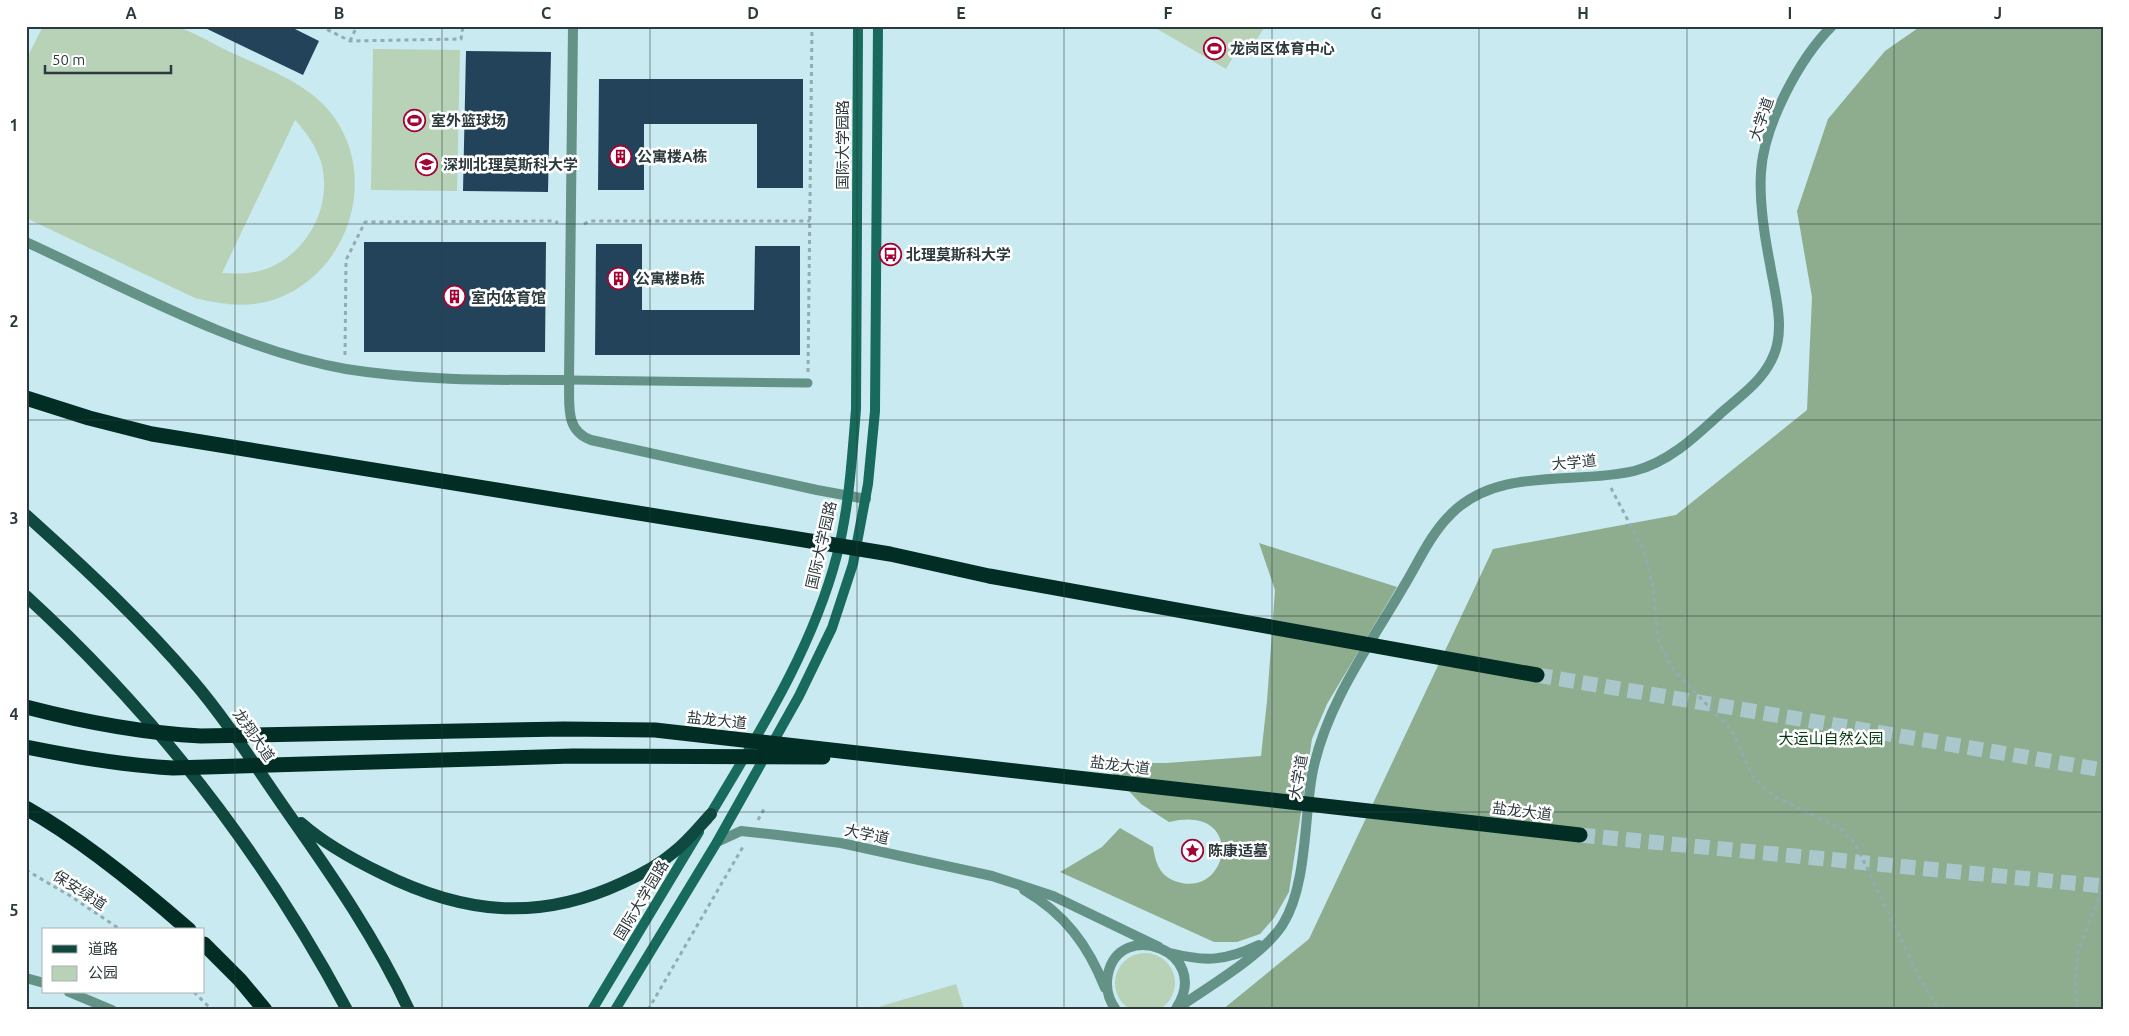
<svg xmlns="http://www.w3.org/2000/svg" width="2129" height="1036" font-family="Ubuntu,'Noto Sans SC',sans-serif">
	<rect width="100%" height="100%" fill="#c9eaf0"/>
	<!-- green -->
	<path fill="#b8d2b8" fill-rule="evenodd" d="M43,26c34,0 68,0 102,0 10,0 24,-2 33,1 17,6 32,15 48,23 37,18 83,32 108,67 46,65 12,161 -64,184 -25,7 -50,3 -75,-3l-169,-80v-158zM295,120c11,12 21,26 26,42 12,42 -12,88 -50,105 -16,7 -33,7 -49,6z
		M1152,26h113l-12,20 -10,-5 -17,28z
		M373,49l87,1 -3,141 -86,-1z
		M1115 983a30 30 0 1 1 60 0a30 30 0 1 1-60 0Z
		M956,984l8,25 9,1h-105z"/>
	<!-- forest -->
	<path fill="#8dad8e" d="M1921,26h182v984h-881l87,-71 184,-390 183,-34 131,-105 5,-113 -15,-86 31,-92 57,-68z
		M1259,543l138,44 -70,117 -15,35 -23,153 -15,26 -14,16 -23,8h-23l-154,-70 42,-25 18,-19 33,19c3,17 7,30 25,35 52,16 68,-79 -9,-60l-28,-18 -38,-41h63l95,-7 6,-55 8,-111z"/>
	<!-- building -->
	<path fill="#23435b" d="M201,26h88l30,15 -16,34z
		M466,51l85,1 -3,140 -85,-1z
		M599,79h204v109h-46v-64h-113v66h-46z
		M364,242h182l-1,110h-181z
		M596,244h46v66h112l1,-64h45v109h-205z"/>
	<g fill="none" stroke-linecap="round" stroke-linejoin="round">
		<!-- highway-tunnel -->
		<path stroke="#aac7cc" stroke-width="15" stroke-dasharray="15 8" stroke-linecap="butt" d="M1537,675l566,95
			M1580,835l523,51"/>
		<!-- path -->
		<path stroke="#92acb1" stroke-width="3" stroke-dasharray="4 4" stroke-linecap="butt" d="M320,26l30,15 111,-2 2,-13
			M350,41l7,-15
			M584,224l6,-3h220
			M345,355l1,-95 19,-38 190,-1 3,2
			M808,372l4,-346
			M1611,488l33,63 9,36 5,52 13,28 61,64 21,46 21,19 67,33 14,14 67,140 17,27
			M758,820l6,-11
			M26,870l46,27 49,33
			M194,992l18,18
			M1923,1009v1
			M648,1010l96,-165
			M2078,1010l-3,-31 3,-26 25,-67"/>
		<!-- lane -->
		<path stroke="#649287" stroke-width="9" d="M569,380l239,3"/>
		<!-- street -->
		<path stroke="#649287" stroke-width="10" d="M573,26l-4,354c1,24 -5,50 22,60l226,50 49,9
			M26,242c101,46 211,108 320,127 74,12 149,11 223,11
			M717,842l24,-11 37,4 63,8 151,33 61,20 106,51
			M1024,890c41,24 64,55 81,98
			M1170,953c36,9 55,8 89,-8
			M26,978l18,5
			M69,992l43,18
			M1116,1010c-8,-11 -11,-22 -8,-36 12,-56 104,-23 69,33
			M1175,1010c31,-22 89,-55 108,-86 24,-39 21,-104 29,-149 13,-69 57,-129 92,-189 14,-23 27,-53 47,-72 47,-48 124,-29 183,-43 35,-9 61,-34 87,-58 18,-16 39,-30 50,-52 16,-29 4,-66 -1,-97 -6,-30 -11,-61 -9,-92 3,-47 38,-113 71,-146"/>
		<!-- secondary -->
		<path stroke="#176a5c" stroke-width="10" d="M707,820c50,-84 105,-169 130,-265 12,-47 15,-97 19,-146l2,-383
			M592,1010l107,-178
			M615,1010l102,-168 82,-146 33,-68 21,-64 15,-80 7,-73 3,-385"/>
		<!-- primary -->
		<path stroke="#0f483e" stroke-width="12" d="M26,515c59,53 116,106 167,166 35,41 64,88 95,132 45,64 88,126 121,197
			M26,596c130,119 238,259 321,414
			M301,823c24,21 51,36 80,50 82,41 157,49 241,10 18,-8 37,-18 52,-31 14,-11 25,-25 37,-38"/>
		<!-- highway -->
		<path stroke="#022d25" stroke-width="15" d="M26,808c57,32 114,79 163,122
			M204,944l36,36 25,30"/>
		<!-- highway-bridge -->
		<path stroke="#022d25" stroke-width="15" d="M26,398l63,20 63,16 738,120 99,22 548,99
			M26,707c58,15 115,26 175,29l363,-7 91,1 925,105
			M26,747c49,10 97,18 147,21l400,-12 250,1"/>
	</g>
	<!-- grid -->
	<path fill="none" stroke="#2d3a3d" stroke-width="1" stroke-opacity="0.55" d="M235,26v984M442,26v984M650,26v984M857,26v984M1064,26v984M1272,26v984M1479,26v984M1687,26v984M1894,26v984M26,224h2077M26,420h2077M26,616h2077M26,812h2077"/>
	<!-- icons -->
	<defs>
		<symbol id="stadium-ring" viewBox="-11 -11 22 22"><circle r="9.5" fill="#fff" stroke="#a20333" stroke-width="1.5"/><path d="M0-5a6.5 5 0 1 0 0 10a6.5 5 0 1 0 0-10ZM-3.5-1.8h7v3.6h-7Z" fill="#a20333"/></symbol>
		<symbol id="building-ring" viewBox="-11 -11 22 22"><circle r="9.5" fill="#fff" stroke="#a20333" stroke-width="1.5"/><path d="M-4-6H4V6H1V3H-1V6H-4ZM-2.5-4.3h1.7v1.8h-1.7ZM.8-4.3h1.7v1.8H.8ZM-2.5-1h1.7V.8h-1.7ZM.8-1h1.7V.8H.8Z" fill="#a20333"/></symbol>
		<symbol id="university-ring" viewBox="-11 -11 22 22"><circle r="9.5" fill="#fff" stroke="#a20333" stroke-width="1.5"/><path d="M0-5L7-2L0 1L-7-2ZM-4 1L0 2.5L4 1V4Q0 6-4 4Z" fill="#a20333"/></symbol>
		<symbol id="bus-ring" viewBox="-11 -11 22 22"><circle r="9.5" fill="#fff" stroke="#a20333" stroke-width="1.5"/><path d="M-5-6H5V4H4V6H2V4H-2V6H-4V4H-5ZM-3.5-4V0h7V-4ZM-3.5 1.2v1.5H-2V1.2ZM2 1.2v1.5H3.5V1.2Z" fill="#a20333"/></symbol>
		<symbol id="sight-ring" viewBox="-11 -11 22 22"><circle r="9.5" fill="#fff" stroke="#a20333" stroke-width="1.5"/><path d="M0-6L1.8-2.2L6-1.7L2.9 1.2L3.7 5.4L0 3.3L-3.7 5.4L-2.9 1.2L-6-1.7L-1.8-2.2Z" fill="#a20333"/></symbol>
	</defs>
	<g fill-rule="evenodd">
		<use href="#stadium-ring" x="1202" y="36" width="25" height="25"/>
		<use href="#stadium-ring" x="402" y="108" width="25" height="25"/>
		<use href="#building-ring" x="608" y="144" width="25" height="25"/>
		<use href="#university-ring" x="414" y="152" width="25" height="25"/>
		<use href="#bus-ring" x="878" y="242" width="25" height="25"/>
		<use href="#building-ring" x="606" y="266" width="25" height="25"/>
		<use href="#building-ring" x="442" y="284" width="25" height="25"/>
		<use href="#sight-ring" x="1180" y="838" width="25" height="25"/>
	</g>
	<g text-anchor="middle" dominant-baseline="central" stroke-width="5" stroke-linejoin="round" paint-order="stroke">
		<!-- poi labels -->
		<g font-size="15" font-weight="bold" fill="#2d3a3d" stroke="#fff" text-anchor="start">
			<text x="1230" y="48">龙岗区体育中心</text>
			<text x="431" y="120">室外篮球场</text>
			<text x="637" y="156">公寓楼A栋</text>
			<text x="443" y="164">深圳北理莫斯科大学</text>
			<text x="906" y="254">北理莫斯科大学</text>
			<text x="635" y="278">公寓楼B栋</text>
			<text x="471" y="297">室内体育馆</text>
			<text x="1208" y="850">陈康适墓</text>
		</g>
		<!-- street labels -->
		<g font-size="15" fill="#2d3a3d" stroke="#fff">
			<text transform="translate(1761 119) rotate(-71)">大学道</text>
			<text transform="translate(842 145) rotate(-90)">国际大学园路</text>
			<text transform="translate(1574 462) rotate(-5)">大学道</text>
			<text transform="translate(821 545) rotate(-77)">国际大学园路</text>
			<text transform="translate(717 720) rotate(6)">盐龙大道</text>
			<text transform="translate(254 735) rotate(55)">龙翔大道</text>
			<text transform="translate(1120 765) rotate(7)">盐龙大道</text>
			<text transform="translate(1298 777) rotate(-80)">大学道</text>
			<text transform="translate(1522 811) rotate(7)">盐龙大道</text>
			<text transform="translate(867 834) rotate(12)">大学道</text>
			<text transform="translate(80 890) rotate(33)">保安绿道</text>
			<text transform="translate(641 900) rotate(-59)">国际大学园路</text>
		</g>
		<!-- park labels -->
		<g font-size="15" fill="#04380e" stroke="#fff">
			<text x="1831" y="738">大运山自然公园</text>
		</g>
	</g>
	<!-- border -->
	<rect width="2129" height="1036" fill="none" stroke="#ffffff" stroke-width="55"/>
	<!-- legend -->
	<rect x="42" y="928" width="162" height="65" fill="#ffffff" stroke="#abb0b1"/>
	<rect x="52" y="945" width="25" height="8" fill="#0f483e" stroke="#abb0b1"/>
	<text x="88" y="954" font-size="15" fill="#2d3a3d">道路</text>
	<rect x="52" y="966" width="25" height="15" fill="#b8d2b8" stroke="#abb0b1"/>
	<text x="88" y="978" font-size="15" fill="#2d3a3d">公园</text>
	<!-- scale -->
	<path d="M45 65v8h126v-8" fill="none" stroke="#2d3a3d" stroke-width="2.5"/>
	<text x="52" y="65" font-size="15" fill="#2d3a3d" stroke="#ffffff" stroke-width="4" paint-order="stroke">50 m</text>
	<rect x="28" y="28" width="2074" height="980" fill="none" stroke="#2d3a3d" stroke-width="2"/>
	<g font-size="16" text-anchor="middle" font-weight="bold" fill="#2d3a3d">
		<text x="131" y="19">A</text>
		<text x="339" y="19">B</text>
		<text x="546" y="19">C</text>
		<text x="753" y="19">D</text>
		<text x="961" y="19">E</text>
		<text x="1168" y="19">F</text>
		<text x="1376" y="19">G</text>
		<text x="1583" y="19">H</text>
		<text x="1790" y="19">I</text>
		<text x="1998" y="19">J</text>
		<text x="14" y="131">1</text>
		<text x="14" y="327">2</text>
		<text x="14" y="524">3</text>
		<text x="14" y="720">4</text>
		<text x="14" y="916">5</text>
	</g>
</svg>
